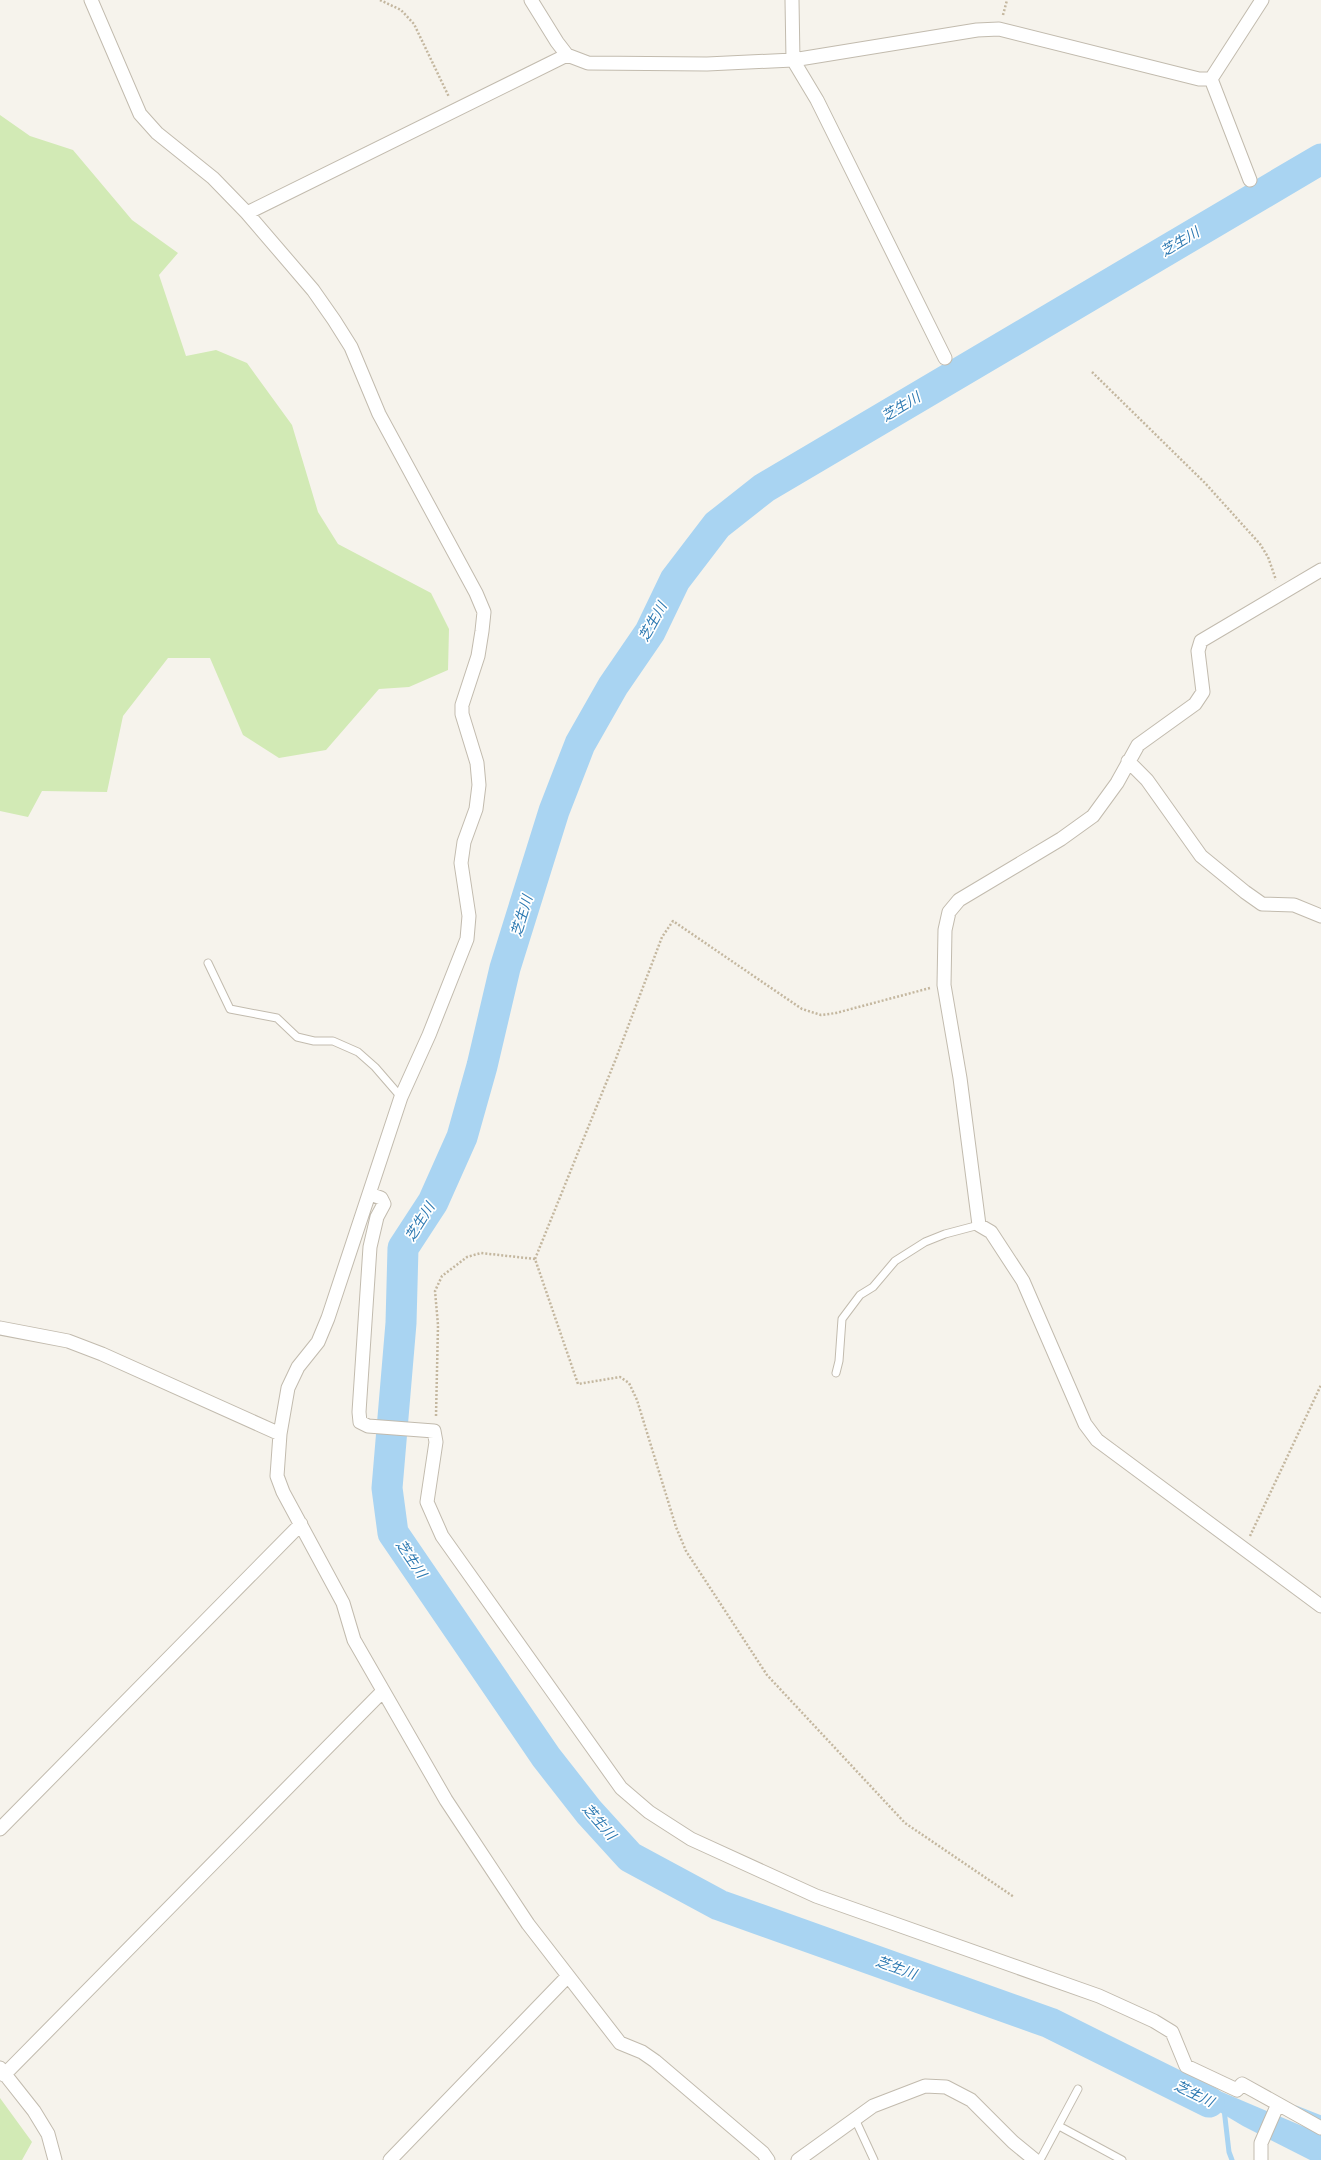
<svg xmlns="http://www.w3.org/2000/svg" width="1321" height="2160" font-family="'Fira Sans Condensed','Noto Sans JP',sans-serif">
	<rect width="100%" height="100%" fill="#f6f3ec"/>
	<!-- green -->
	<path fill="#d2eab5" d="M0,115l30,21 43,14 59,70 46,33 -19,22 27,81 30,-6 31,13 45,62 26,87 20,32 93,49 18,36 -1,41 -39,17 -30,2 -53,61 -47,8 -36,-23 -33,-77h-42l-45,58 -16,76 -65,-1 -14,26 -28,-6z
		M0,2098l32,44 -10,18h-22z"/>
	<!-- water -->
	<path fill="#a9d4f2" d="M1134,2061l48,14 139,59v26h-11l-67,-34z"/>
	<g fill="none" stroke-linecap="round" stroke-linejoin="round">
		<!-- stream -->
		<path stroke="#a9d4f2" stroke-width="5" d="M1296,2108l25,10
			M1224,2109l5,43 3,8"/>
		<!-- river -->
		<path stroke="#a9d4f2" stroke-width="31" d="M1209,2102l-159,-79 -331,-118 -89,-48 -41,-45 -43,-55 -153,-224 -6,-45 14,-165 2,-75 30,-46 29,-65 20,-71 23,-98 49,-157 26,-67 33,-58 37,-54 25,-52 42,-55 47,-37 557,-329"/>
		<defs>
			<path id="service" d="M208,963l22,46 47,9 20,19 17,4h19l25,11 17,15 26,30
				M836,1373l3,-12 3,-42 18,-24 13,-8 22,-26 30,-19 20,-8 34,-9
				M855,2119l19,41
				M1059,2126l63,34
				M1040,2160l38,-71"/>
			<path id="minor" d="M91,0l49,114 17,19 56,45 34,35 66,77 21,30 17,27 28,67 97,179 8,19 -2,19 -4,25 -16,49v9l15,49 2,22 -3,24 -12,33 -3,21 8,53 -2,23 -38,96 -28,62 -73,221 -10,24 -20,25 -10,21 -8,46 -3,42 6,16 60,111 11,37 92,160 82,124 92,119 22,9 13,9 108,92 5,7
				M531,0l26,42 10,13 21,8 119,1 86,-4 184,-30 22,-1 200,50h12
				M792,0l1,60 24,40 128,258
				M1211,79l39,101
				M1211,79l51,-79
				M247,213l320,-158
				M1321,570l-120,71 -3,10 5,41 -8,12 -57,41 -21,38 -24,33 -32,23 -102,61 -10,12 -4,18 -1,55 16,93 19,147 12,7 32,49 62,143 12,16 224,166
				M1128,761l19,19 54,76 44,36 17,12 32,1 27,11
				M370,1194l11,4 3,6 -7,13 -7,30 -11,165 1,10 8,4 66,5 2,11 -9,60 15,34 179,252 28,24 42,27 125,57 283,100 55,25 18,11 14,34 51,24 5,-6 36,20 -17,39v17
				M0,1328l68,13 34,13 178,80
				M0,1829l301,-305
				M0,2068l34,43 14,23 7,26
				M4,2075l379,-384
				M1278,2104l43,24
				M390,2160l177,-183
				M798,2160l75,-54 52,-20 21,1 25,13 42,42 22,18"/>
		</defs>
		<!-- service casing -->
		<use href="#service" stroke="#c2bbae" stroke-width="9"/>
		<!-- minor casing -->
		<use href="#minor" stroke="#c2bbae" stroke-width="15"/>
		<!-- path -->
		<path stroke="#c4b79f" stroke-width="2.5" stroke-dasharray="2 2" stroke-linecap="butt" d="M380,0l21,10 13,14 35,73
			M1003,15l4,-15
			M1092,372l113,111 55,61 8,13 8,23
			M535,1259l80,-198 47,-124 11,-16 129,88 19,6 15,-2 94,-25
			M436,1416l2,-91 -3,-34 7,-15 25,-19 14,-4 54,6 43,125 42,-7 9,6 8,17 39,127 10,24 81,124 138,148 109,74
			M1250,1536l71,-151"/>
		<!-- service -->
		<use href="#service" stroke="#fff" stroke-width="7"/>
		<!-- minor -->
		<use href="#minor" stroke="#fff" stroke-width="13"/>
	</g>
	<g text-anchor="middle" dominant-baseline="central" stroke-width="3.5" stroke-linejoin="round" paint-order="stroke">
		<!-- water labels -->
		<g font-size="14" font-style="italic" fill="#2e7ab2" stroke="#fff">
			<text transform="translate(1180 242) rotate(-31)">芝生川</text>
			<text transform="translate(901 407) rotate(-31)">芝生川</text>
			<text transform="translate(653 622) rotate(-61)">芝生川</text>
			<text transform="translate(522 916) rotate(-73)">芝生川</text>
			<text transform="translate(420 1222) rotate(-58)">芝生川</text>
			<text transform="translate(411 1559) rotate(56)">芝生川</text>
			<text transform="translate(599 1822) rotate(49)">芝生川</text>
			<text transform="translate(896 1968) rotate(20)">芝生川</text>
			<text transform="translate(1194 2094) rotate(26)">芝生川</text>
		</g>
	</g>
</svg>
